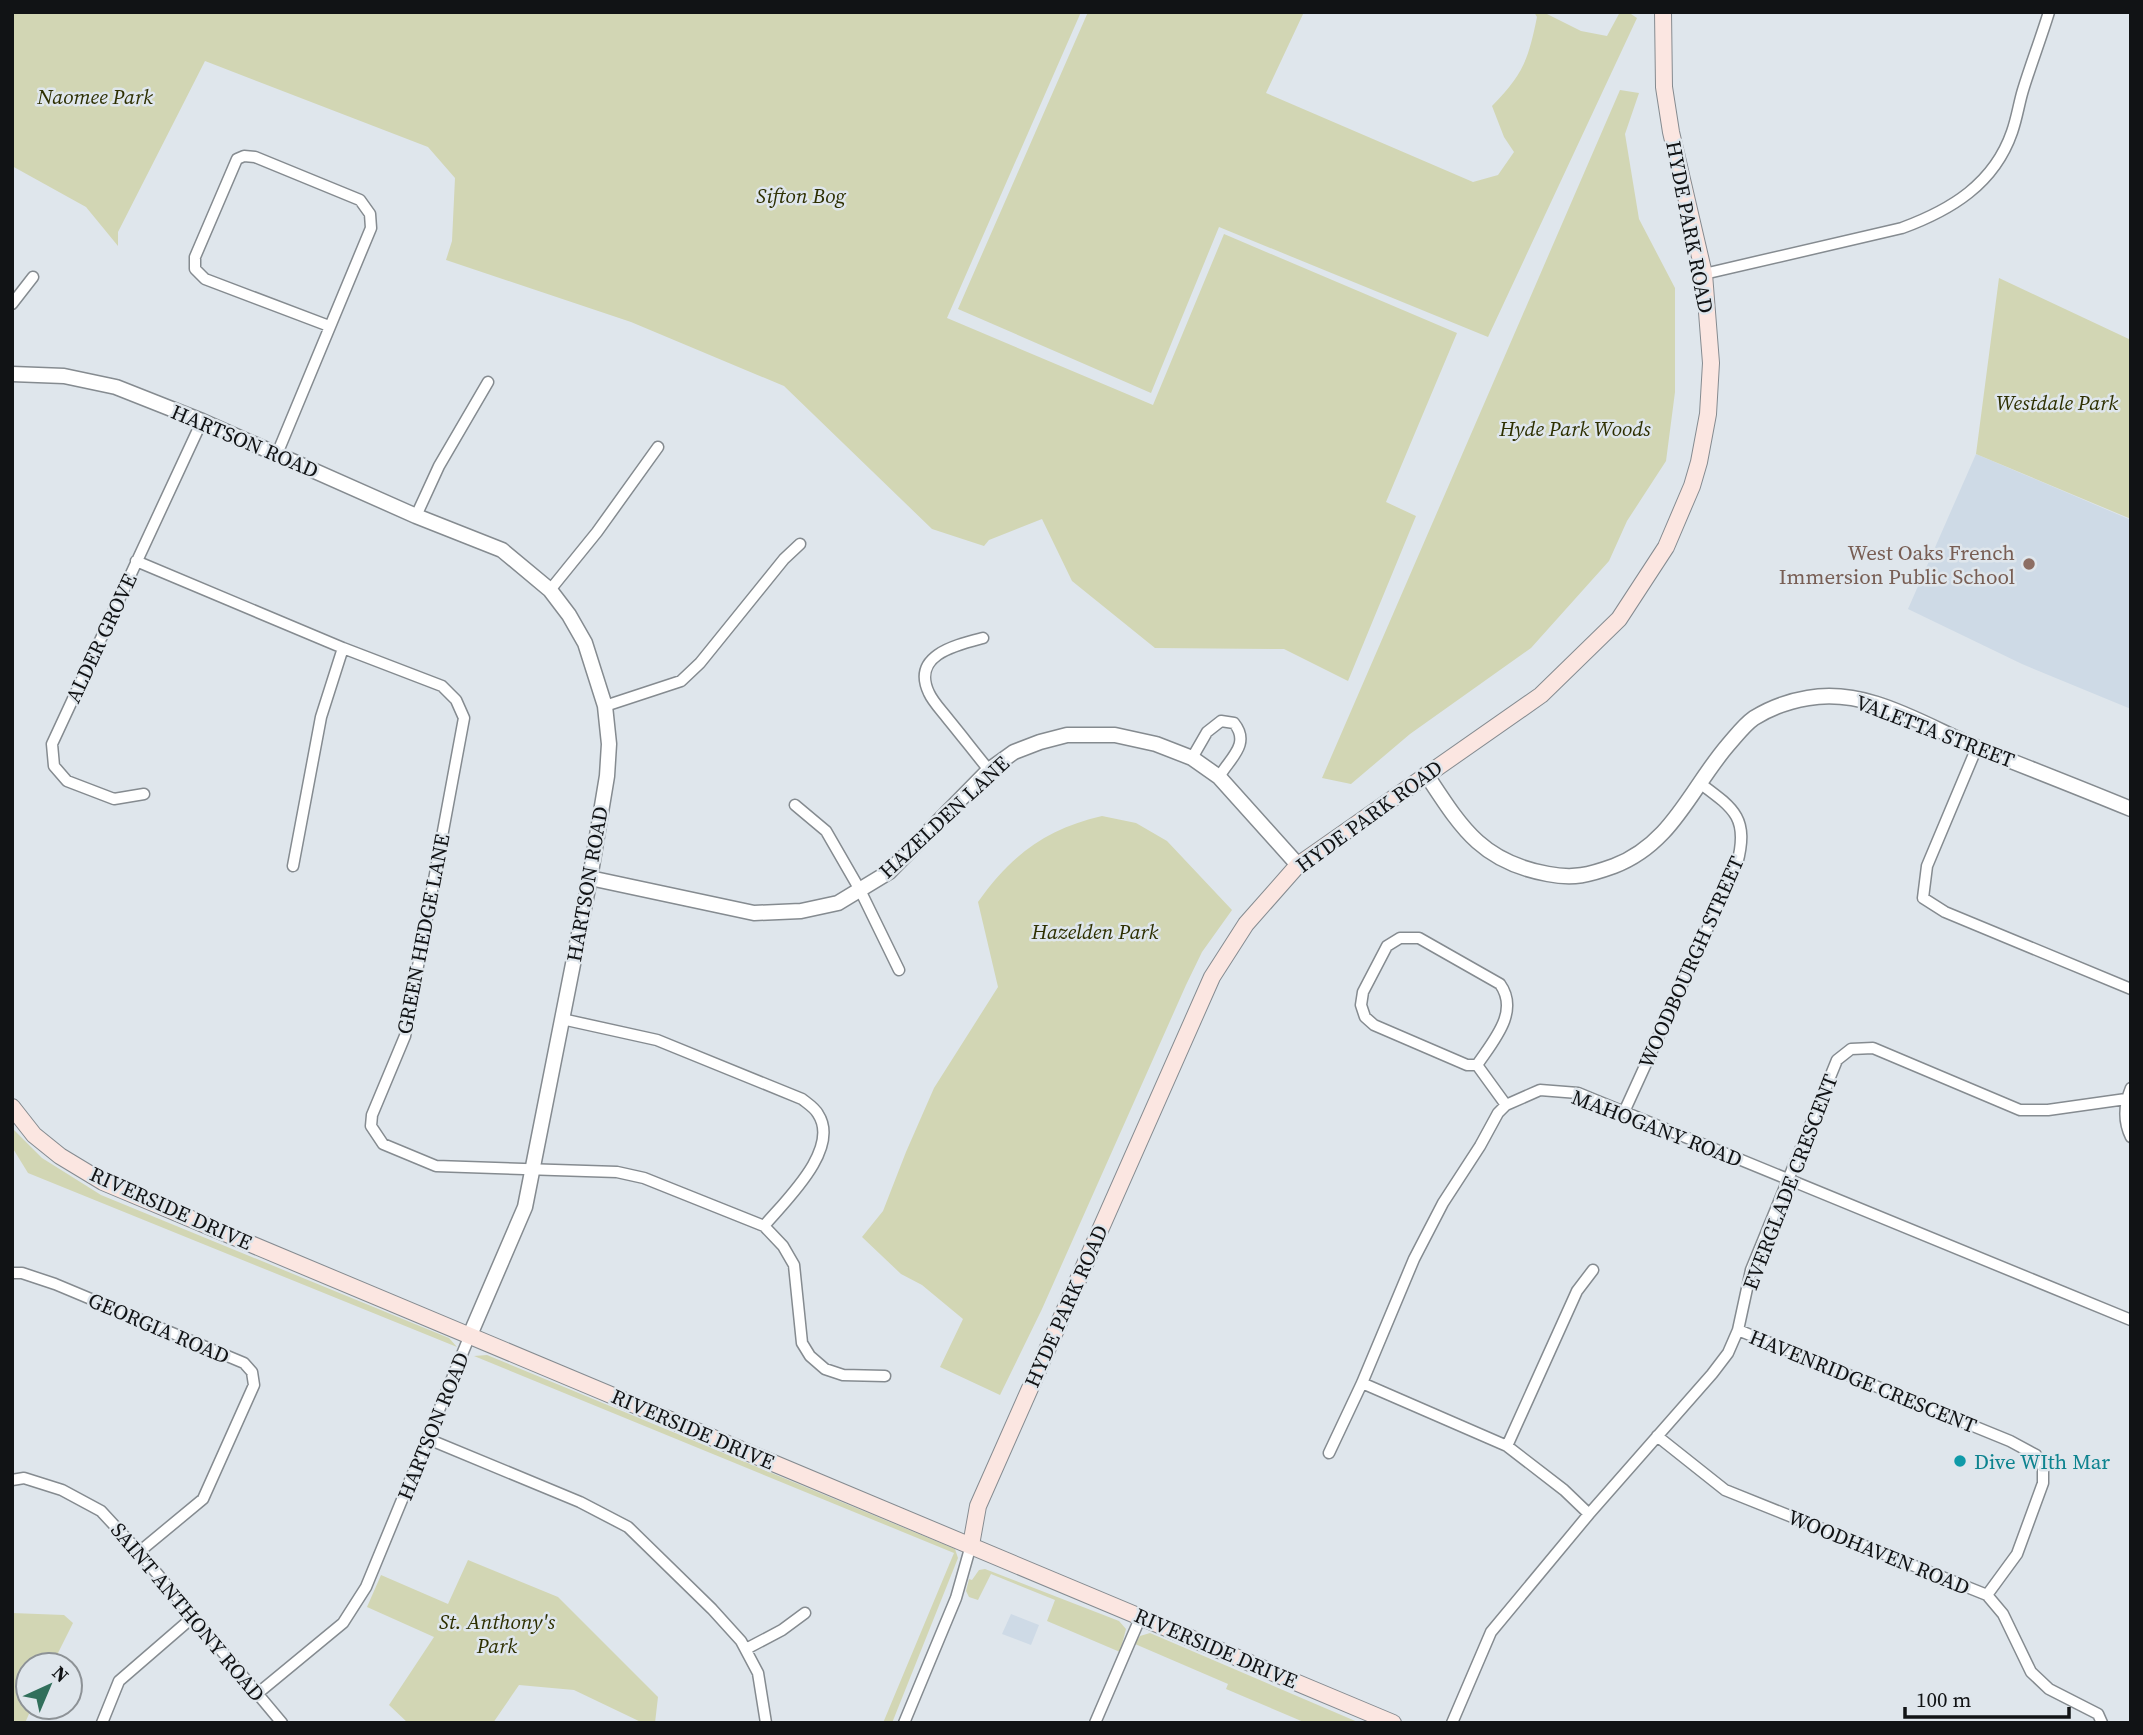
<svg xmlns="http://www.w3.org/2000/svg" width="2143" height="1735" font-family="'Source Serif 4',serif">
	<rect width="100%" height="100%" fill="#dfe6ec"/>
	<!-- built -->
	<path fill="#cedae6" d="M1976,454l155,66v189l-109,-45 -114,-55z
		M1011,1614l28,11 -8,20 -29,-11z"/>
	<!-- green -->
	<path fill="#d2d6b4" d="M12,12h1069l-134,306 206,87 71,-171 233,99 -71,169 30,14 -68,165 -64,-32 -129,-1 -83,-67 -30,-62 -53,21 -5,6 -52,-17 -148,-143 -153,-64 -185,-62 6,-19 3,-63 -27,-31 -223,-86 -87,171v14l-32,-39 -74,-41z
		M1088,12h216l-38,81 207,89 25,-7 16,-23 -10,-15 -12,-31c31,-32 36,-45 45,-89l-3,-5h9l38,19 26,5 13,-24h8l9,6 -149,319 -269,-110 -68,166 -193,-84z
		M1620,90l19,3 -14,41 14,85 36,69v104l-9,69 -39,60 -18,40 -78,87 -121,86 -59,50 -29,-6z
		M1999,278l132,62v179l-155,-65z
		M1102,816l34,7 31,18 65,69 -30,42 -16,33 -144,324 -42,86 -60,-28 23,-48 -41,-34 -21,-11 -39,-37 21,-26 23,-59 28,-64 64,-101 -20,-85c33,-47 68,-73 124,-86z
		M12,1128l30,30 59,37 348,143 8,9 -429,-174 -16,-26z
		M487,1355l468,194 3,9 -66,165h-9l71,-170 -480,-197z
		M468,1560l90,37 100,100 -3,26h-12l-69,-33 -55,-5 -26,38h-85l-19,-18 45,-68 -67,-30 14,-32 67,29z
		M985,1569l134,52 7,8 -6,23 -73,-31 8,-21 -64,-26 -13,26 -9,-3 -3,-6 3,-12 3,1 7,-10z
		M12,1613l52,2 9,8 -21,42h-24v42h4l-7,16h-13z
		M1150,1633l210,90h-54l-80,-34 2,-5 -93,-40 5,-8z"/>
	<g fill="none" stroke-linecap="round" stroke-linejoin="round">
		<defs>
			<path id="minor" d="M1704,274l198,-46c49,-18 92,-44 110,-96 5,-14 7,-29 11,-42 8,-26 18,-52 26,-78
				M12,304l21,-27
				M277,454l94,-226 -1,-14 -10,-14 -105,-43 -11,-1 -7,3 -42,98v12l10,10 124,47
				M416,516l23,-50 49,-84
				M136,561l207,87 99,38 14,14 8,18 -59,318 -33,79 -1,11 12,18 53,22 181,6 27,6 120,48 19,20 11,19 8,78 8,13 15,13 18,6 42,1
				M550,590l47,-58 61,-85
				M983,638c-27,7 -72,17 -54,55 4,9 13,18 19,26 14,17 27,34 41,51
				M605,706l76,-25 19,-18 84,-104 16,-15
				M1977,747l-50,119 -4,32 22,14 186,77
				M1192,758l15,-26 14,-11 13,2c17,21 -4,35 -15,54
				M144,794l-30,5 -47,-18 -13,-15 -2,-22 150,-323
				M795,805l31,26 34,59 39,80
				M293,866l28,-149 22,-69
				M562,1019l95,21 145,59c5,4 13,9 16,15 23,35 -33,87 -54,112
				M1477,1065c16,-24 43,-53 23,-81l-81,-46h-19l-13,8 -24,46 -2,13 4,12 9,8 93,40h10l29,40
				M2131,1088c-7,17 -8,33 0,49
				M1624,1112l113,-248c12,-45 -2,-55 -36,-80
				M12,1273h10l33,11 189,79 8,9 2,13 -51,114 -64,53
				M1738,1330l272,111 26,14 7,13v15l-26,71 -30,41
				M1362,1383l145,63 57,44 25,24
				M1657,1436l68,54 262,105 16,19 28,58 18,17 49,25 4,9
				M428,1439l152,63 48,25 84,82 29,32 17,32 8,50
				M1507,1446l70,-155 16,-21
				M1329,1453l33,-70 52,-124 29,-56 37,-57 18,-33 8,-8 34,-15 38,3 553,227
				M12,1480l12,-2 38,12 39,21 38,41 143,171
				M746,1649l36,-19 23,-17
				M257,1694l86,-71 23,-36 104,-252
				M102,1723l17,-42 74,-64
				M904,1723l52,-125 15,-53
				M1095,1723l46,-107
				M1452,1723l39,-91 98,-118 123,-140 16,-21 10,-23 13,-60 86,-210 14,-11 22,-1 147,62h28l78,-11"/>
			<path id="tertiary" d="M12,374l52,2 52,11 86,34 214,95 86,34 48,40 19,25 16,28 20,63 4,38 -2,32 -17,102 -65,329 -55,128
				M1426,774c35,53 55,88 122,100 26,5 41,1 66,-8 58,-22 77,-78 114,-121 8,-9 16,-20 26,-27 16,-10 36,-17 54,-20 60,-11 117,28 170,50 51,20 102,40 153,61
				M590,878l164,35 47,-2 37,-8 51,-31 100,-102 25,-18 26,-10 27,-7h48l41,9 36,14 27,19 79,88"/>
			<path id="secondary" d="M12,1107l22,28 26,21 43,26 1290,541
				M971,1545l7,-39 234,-529 34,-53 52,-59 243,-170 78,-76 47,-72 26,-61 7,-24 9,-48 3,-51 -7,-89 -33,-142 -7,-45 -1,-75"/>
		</defs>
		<!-- minor casing -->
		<use href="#minor" stroke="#858b90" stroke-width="13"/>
		<!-- tertiary casing -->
		<use href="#tertiary" stroke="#858b90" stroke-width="17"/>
		<!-- secondary casing -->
		<use href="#secondary" stroke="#858b90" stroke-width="18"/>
		<!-- minor -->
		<use href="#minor" stroke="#fff" stroke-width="10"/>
		<!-- tertiary -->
		<use href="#tertiary" stroke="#fff" stroke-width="14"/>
		<!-- secondary -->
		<use href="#secondary" stroke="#fbe6e1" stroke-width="16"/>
	</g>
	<!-- markers -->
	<circle fill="#8d6e63" stroke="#dfe6ec" stroke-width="2.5" cx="2029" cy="564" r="7"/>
	<circle fill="#0f9aa8" stroke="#dfe6ec" stroke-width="2.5" cx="1960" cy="1461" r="7"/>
	<g text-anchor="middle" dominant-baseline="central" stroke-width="5" stroke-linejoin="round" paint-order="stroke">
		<!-- park labels -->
		<g font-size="21" font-style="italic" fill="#2d2f00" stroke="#dfe6ec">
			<text x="95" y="96">Naomee Park</text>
			<text x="801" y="195">Sifton Bog</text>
			<text x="2057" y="402">Westdale Park</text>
			<text x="1575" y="428">Hyde Park Woods</text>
			<text x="1095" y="931">Hazelden Park</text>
			<text x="497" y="1621">St. Anthony's<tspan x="497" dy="24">Park</tspan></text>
		</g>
		<!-- street labels -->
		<g font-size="21" fill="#111315" stroke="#dfe6ec">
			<text transform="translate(1690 227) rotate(79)">HYDE PARK ROAD</text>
			<text transform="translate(245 441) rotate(23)">HARTSON ROAD</text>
			<text transform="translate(101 638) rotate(-65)">ALDER GROVE</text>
			<text transform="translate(1935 731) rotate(21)">VALETTA STREET</text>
			<text transform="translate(1369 816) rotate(-36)">HYDE PARK ROAD</text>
			<text transform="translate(944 817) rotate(-43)">HAZELDEN LANE</text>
			<text transform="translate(587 884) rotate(-80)">HARTSON ROAD</text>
			<text transform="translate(423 934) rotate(-79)">GREEN HEDGE LANE</text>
			<text transform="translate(1691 962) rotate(-66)">WOODBOURGH STREET</text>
			<text transform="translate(1657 1128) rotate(21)">MAHOGANY ROAD</text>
			<text transform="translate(1790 1182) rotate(-69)">EVERGLADE CRESCENT</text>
			<text transform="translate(171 1208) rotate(24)">RIVERSIDE DRIVE</text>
			<text transform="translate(1066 1306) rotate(-66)">HYDE PARK ROAD</text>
			<text transform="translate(159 1328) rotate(23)">GEORGIA ROAD</text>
			<text transform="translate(1863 1381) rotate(22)">HAVENRIDGE CRESCENT</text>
			<text transform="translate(433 1426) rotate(-68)">HARTSON ROAD</text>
			<text transform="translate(693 1429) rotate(23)">RIVERSIDE DRIVE</text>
			<text transform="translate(1879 1552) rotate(22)">WOODHAVEN ROAD</text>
			<text transform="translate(188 1612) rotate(50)">SAINT ANTHONY ROAD</text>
			<text transform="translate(1216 1648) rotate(23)">RIVERSIDE DRIVE</text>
		</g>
		<!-- education labels -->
		<g font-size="21" fill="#785e54" stroke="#dfe6ec" text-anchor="end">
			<text x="2015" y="552">West Oaks French<tspan x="2015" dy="24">Immersion Public School</tspan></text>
		</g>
		<!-- culture labels -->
		<g font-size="21" fill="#0d838f" stroke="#dfe6ec" text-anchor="start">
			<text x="1974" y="1461">Dive WIth Mar</text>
		</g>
	</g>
	<!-- border -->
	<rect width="2143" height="1735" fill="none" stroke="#111315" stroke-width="28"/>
	<!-- north arrow -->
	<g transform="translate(49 1686) rotate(44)"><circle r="33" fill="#dfe6ec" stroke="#8d9296" stroke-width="2"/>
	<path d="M0-5L12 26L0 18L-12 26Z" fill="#316f5b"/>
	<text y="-10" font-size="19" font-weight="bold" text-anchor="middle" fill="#111315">N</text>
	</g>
	<!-- scale -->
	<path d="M1905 1707v10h164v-10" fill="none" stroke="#111315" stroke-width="3.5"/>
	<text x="1916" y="1707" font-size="21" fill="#111315" stroke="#dfe6ec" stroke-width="5" paint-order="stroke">100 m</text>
</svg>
